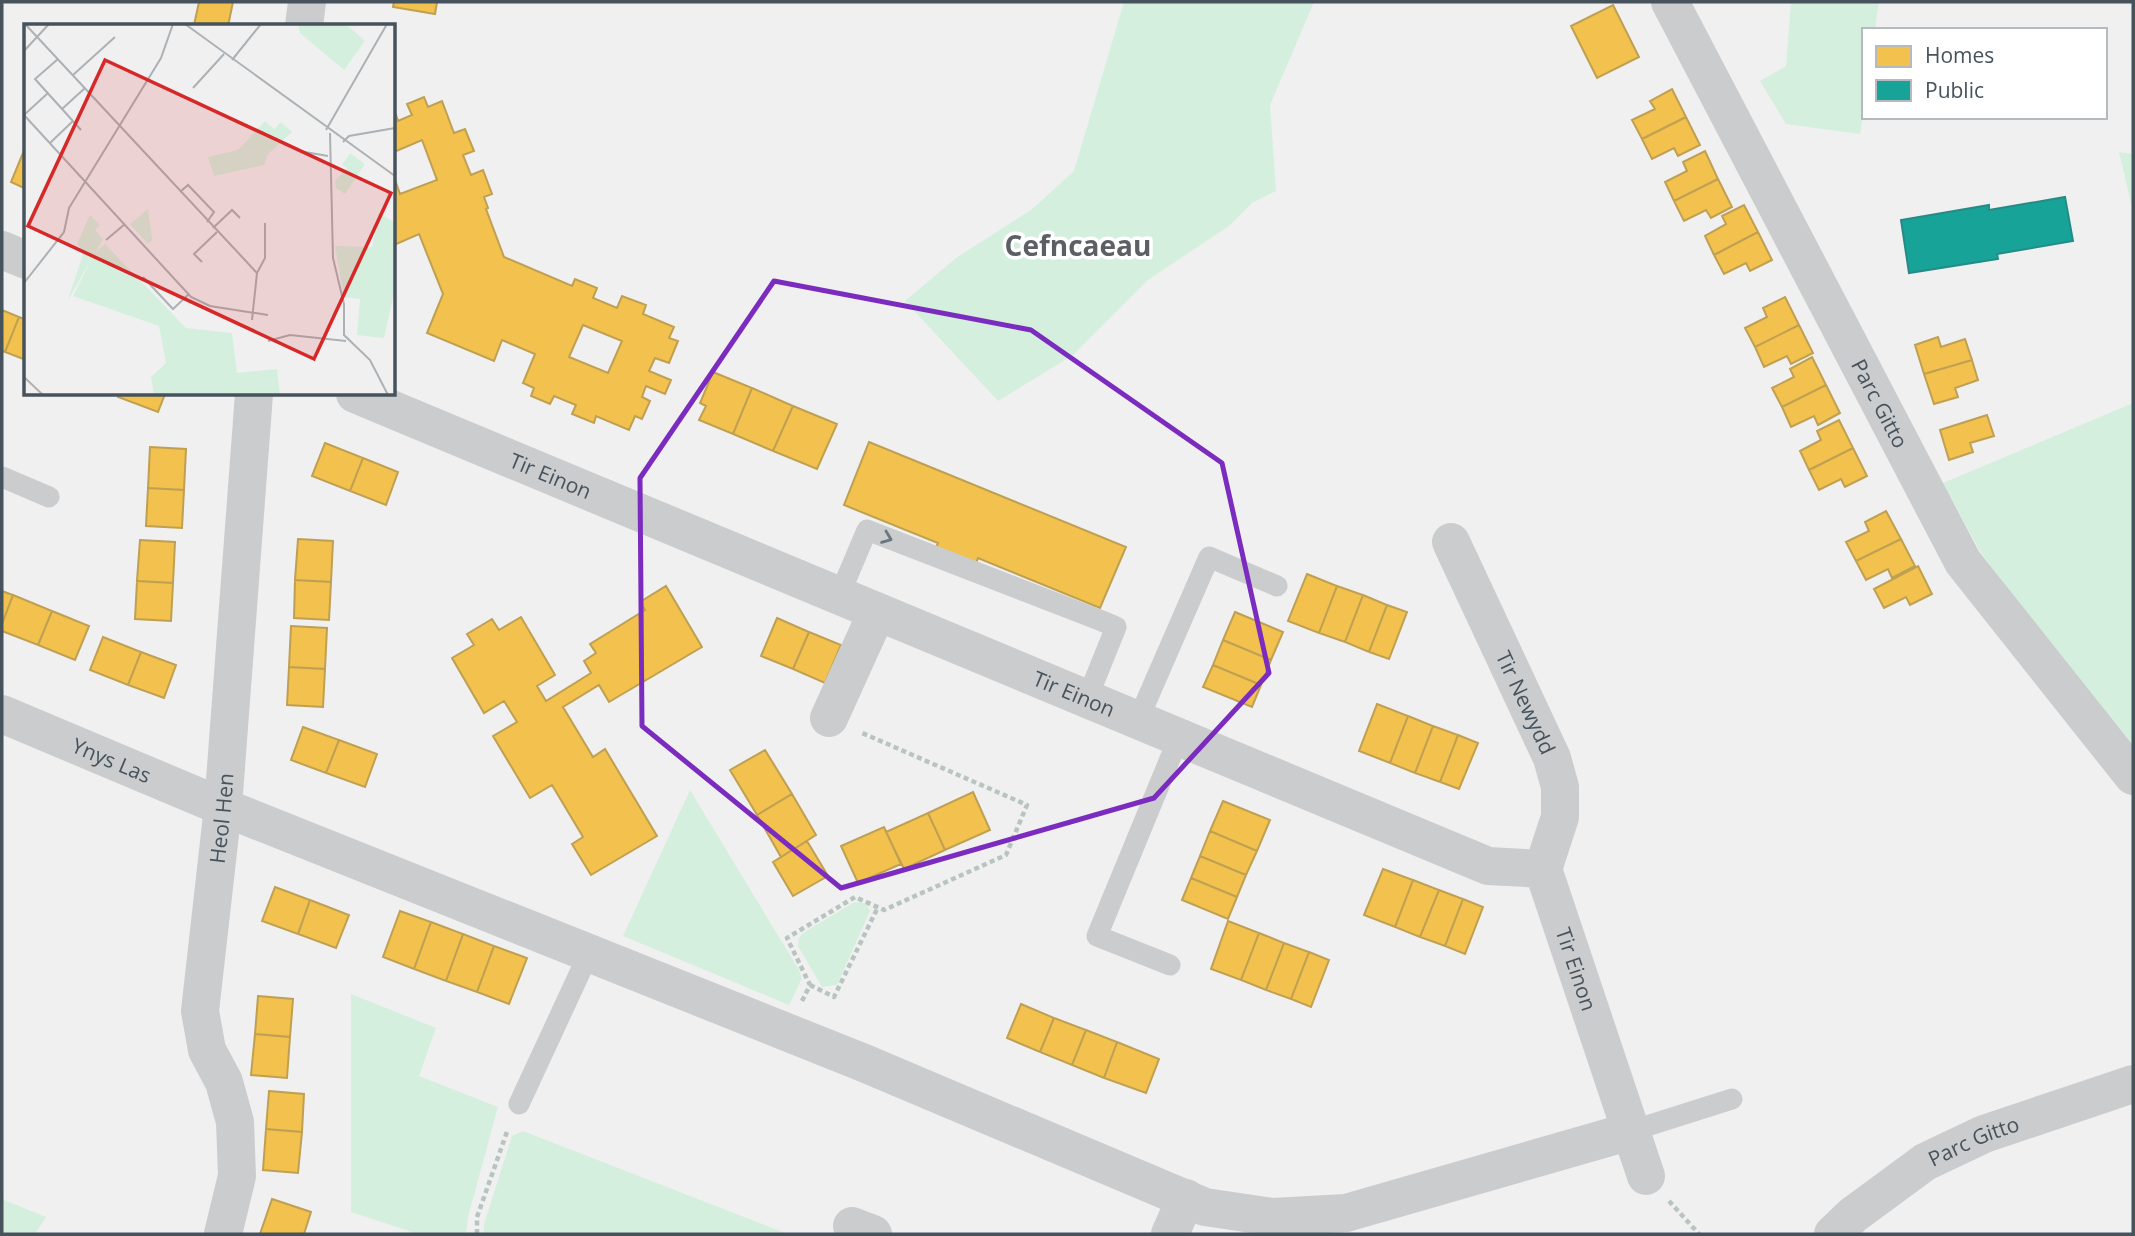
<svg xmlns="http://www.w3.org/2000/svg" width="2135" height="1236" font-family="'Open Sans',sans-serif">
	<rect width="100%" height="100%" fill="#f0f0f0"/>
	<!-- green -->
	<path fill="#d5efde" d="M1124,2h190l-44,103 6,86 -24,12 -23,23 -81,54 -75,75 -75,46 -93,-100 51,-43 75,-48 43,-39z
		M1791,2h88l-4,28h-11v79l-4,25 -74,-10 -26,-43 26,-15z
		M2119,152l14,2v58z
		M2133,403v352l-152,-202 -38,-70z
		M690,790l109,180 3,8 -13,27 -166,-69z
		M858,902l8,2 4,7 -33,74 -15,2 -24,-41 1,-8 4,-5 50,-30z
		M351,994l85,34 -17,48 79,31 -30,110 -2,17h-54v-2l-61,-20z
		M523,1131l265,103h-304v-10l28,-88z
		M2,1199l44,18 -11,17h-33z"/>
	<!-- homes -->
	<path fill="#f2c14e" stroke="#bfa052" stroke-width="2" fill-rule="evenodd" d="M199,2h34l-5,24 -34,-1z
		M394,2h43l-2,12 -42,-7z
		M1613,5l26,52 -42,21 -26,-52z
		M1672,89l14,28 -44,22 -10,-19 23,-11 -5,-8z
		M424,97l4,10 14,-6 12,32 11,-4 9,22 -11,4 8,20 12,-5 9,24 -8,3 4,11 -2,1 18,48 68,29 3,-7 22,9 -4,10 24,10 5,-12 24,9 -3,9 31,13 -5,11 9,3 -9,22 -14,-5 -6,13 22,9 -6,14 -19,-8 -4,11 8,4 -8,18 -7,-3 -6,14 -33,-14 -2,7 -22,-9 4,-9 -22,-9 -4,8 -19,-8 3,-8 -11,-5 12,-29 -33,-14 -8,21 -67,-28 16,-39 -24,-60 -25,11v-68l6,17 37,-14 -15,-40 -28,12v-43l4,12 14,-6 -5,-11zM583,325l39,16 -14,32 -39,-16z
		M1686,117l14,28 -22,11 -4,-8 -22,11 -10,-20z
		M25,148h1v41l-15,-7z
		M1705,151l13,28 -44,22 -9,-19 22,-11 -4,-9z
		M1718,179l14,28 -21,11 -5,-8 -22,11 -10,-20z
		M1744,205l14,27 -44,23 -9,-19 21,-12 -4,-8z
		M1758,232l14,28 -22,11 -4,-8 -22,11 -10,-19z
		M1785,297l14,28 -44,22 -10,-19 22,-11 -4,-9z
		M2,310l17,7 -14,35 -3,-1z
		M19,317l7,3v40l-21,-8z
		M1799,325l14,28 -22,11 -4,-8 -23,11 -9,-20z
		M1938,337l3,10 24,-8 7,21 -48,14 -9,-29z
		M1812,357l14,28 -44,22 -10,-19 22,-11 -4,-8z
		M1972,360l6,20 -23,8 3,9 -24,7 -10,-30z
		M713,372l39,16 -19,46 -34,-14 7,-14 -6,-3z
		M1826,385l14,28 -22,12 -4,-9 -23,11 -9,-20z
		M752,388l41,18 -20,45 -40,-17z
		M119,394h46l-7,18 -40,-15z
		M793,406l44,18 -20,45 -44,-18z
		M1987,415l7,21 -24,7 3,9 -24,8 -9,-30z
		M1839,420l14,28 -44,22 -9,-19 21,-11 -4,-9z
		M869,442l257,105 -26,61 -122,-50 -4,10 -40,-16 4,-9 -94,-38z
		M325,443l38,15 -13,33 -38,-15z
		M150,447l36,2 -2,41 -36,-2z
		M1853,448l14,28 -22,11 -4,-8 -22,11 -10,-20z
		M363,458l35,14 -12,33 -36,-14z
		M148,488l36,2 -2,38 -36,-2z
		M1886,511l15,28 -45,22 -10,-19 23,-11 -4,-9z
		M298,539l35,2 -2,41 -36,-2z
		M1901,539l14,27 -23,12 -4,-9 -22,11 -10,-19z
		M140,540l35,2 -2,41 -36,-2z
		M1918,566l14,28 -22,11 -4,-8 -22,11 -10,-19z
		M1307,574l30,12 -18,47 -31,-12z
		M295,580l36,2 -2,38 -35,-2z
		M137,581l36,2 -2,38 -36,-2z
		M666,586l36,61 -93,55 -10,-17 -36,22 30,50 12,-8 52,87 -66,39 -19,-31 11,-7 -31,-52 -22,13 -37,-62 24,-14 -13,-21 -20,12 -32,-55 22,-13 -7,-11 25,-15 7,11 22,-13 34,58 -18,11 9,15 45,-28 -7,-12 12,-8 -6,-9 55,-34 -5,-8z
		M1337,586l26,9 -18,47 -26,-9z
		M2,591l11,4 -11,29z
		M13,595l39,16 -14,34 -36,-14v-7z
		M1363,595l24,10 -18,47 -24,-10z
		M1387,605l20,7 -18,47 -20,-7z
		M52,611l37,15 -14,34 -37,-15z
		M1235,612l48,20 -12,28 -48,-20z
		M777,618l32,14 -16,37 -32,-13z
		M291,626l36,2 -2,41 -36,-2z
		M809,632l32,13 -16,38 -32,-14z
		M103,637l38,15 -13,33 -38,-15z
		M1223,640l48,20 -10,25 -48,-20z
		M141,652l35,13 -12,33 -36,-13z
		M1213,665l48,20 -9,22 -49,-20z
		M289,667l36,2 -2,38 -36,-2z
		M1377,704l31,12 -18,47 -31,-12z
		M1408,716l25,10 -18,47 -25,-10z
		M1433,726l25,9 -18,47 -25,-9z
		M303,727l36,13 -13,33 -35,-13z
		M1458,735l20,8 -19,46 -19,-7z
		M339,740l38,14 -12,33 -39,-14z
		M765,750l27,44 -35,21 -27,-45z
		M973,792l17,38 -45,20 -17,-37z
		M792,794l24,41 -35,22 -24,-42z
		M1223,801l47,19 -13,31 -47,-20z
		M928,813l17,37 -41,19 -18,-37z
		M884,827l17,37 -43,19 -17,-37z
		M1210,831l47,20 -11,24 -46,-19z
		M807,841l21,35 -35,20 -20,-34z
		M1200,856l46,19 -9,22 -46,-19z
		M1383,869l30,11 -18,47 -31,-12z
		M1191,878l46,19 -9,22 -46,-19z
		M1413,880l26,10 -19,47 -25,-10z
		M275,887l35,13 -12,34 -36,-13z
		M1439,890l24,9 -18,47 -25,-9z
		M1463,899l20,8 -18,47 -20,-8z
		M310,900l39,15 -13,33 -38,-14z
		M400,911l31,11 -17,47 -31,-12z
		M1228,921l31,12 -18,47 -30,-11z
		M431,922l32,12 -17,47 -32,-12z
		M1259,933l25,10 -18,47 -25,-10z
		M463,934l31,12 -17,46 -31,-11z
		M1284,943l25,9 -18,47 -25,-9z
		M494,946l33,12 -18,46 -32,-12z
		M1309,952l20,8 -18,47 -20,-8z
		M258,996l35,3 -3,38 -35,-3z
		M1021,1004l33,14 -14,34 -33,-14z
		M1054,1018l32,12 -14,35 -32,-13z
		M1086,1030l31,12 -13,36 -32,-13z
		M255,1034l35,3 -3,41 -36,-3z
		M1117,1042l42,17 -13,34 -42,-15z
		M269,1091l35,3 -2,38 -36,-3z
		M266,1129l36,3 -4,41 -35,-3z
		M272,1199l39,13 -7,22h-44z"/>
	<!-- public -->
	<path fill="#17a398" stroke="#258b86" stroke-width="2" d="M2065,197l8,44 -76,13 1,5 -89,14 -8,-53 88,-15v5z"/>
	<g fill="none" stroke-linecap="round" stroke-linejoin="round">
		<!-- path -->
		<path stroke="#b8c4c0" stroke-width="4.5" stroke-dasharray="5 3.5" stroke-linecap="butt" d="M810,985l24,12 44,-90
			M802,1001l8,-16 -23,-47 68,-41 29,13 122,-55 21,-50 -167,-73
			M1669,1201l30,33
			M477,1234v-17l31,-88"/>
		<!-- lane -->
		<path stroke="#caccce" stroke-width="21" d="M2,477l47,20
			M839,596l28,-66 235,91 14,6 -29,72
			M1138,720l71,-163 68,29
			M1170,965l-73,-29 82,-199
			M519,1104l70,-151
			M1631,1131l101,-32"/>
		<!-- street -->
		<g stroke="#caccce" stroke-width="38">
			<path id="s1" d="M1670,2l293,560 170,214"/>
			<path d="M304,26l3,-24"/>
			<path d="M2,250l24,10"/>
			<path id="s2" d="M355,394l1133,472 55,3 103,307"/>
			<path id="s3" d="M1451,542l101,216 8,29v30l-17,52"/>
			<path id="s4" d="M2,714l221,93 641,256 341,144 67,10 74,-4 285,-82"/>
			<path d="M829,718l48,-106"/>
			<path d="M852,1226l21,8"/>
			<path id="s5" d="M223,1234l14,-58 -2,-54 -11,-40 -17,-32 -7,-39 23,-204 31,-413"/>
			<path d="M1170,1234l16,-36"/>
			<path id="s6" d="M1833,1234l20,-19 72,-53 59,-28 149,-50"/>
		</g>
	</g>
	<!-- one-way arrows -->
	<defs><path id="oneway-chevron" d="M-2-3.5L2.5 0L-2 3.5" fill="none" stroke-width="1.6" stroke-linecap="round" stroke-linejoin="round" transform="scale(1.75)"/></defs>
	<use stroke="#6e777e" href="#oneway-chevron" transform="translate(887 538) rotate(21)"/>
	<!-- marked area -->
	<path fill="none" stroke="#7b2cbf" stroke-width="5" stroke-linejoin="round" d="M774,281l257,49 191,133 47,210 -115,125 -313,90 -199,-162 -2,-248z"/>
	<g text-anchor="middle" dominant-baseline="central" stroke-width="7" stroke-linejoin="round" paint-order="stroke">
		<!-- street labels -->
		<g font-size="21" fill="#47535c" stroke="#fff">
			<text stroke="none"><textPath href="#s1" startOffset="453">Parc Gitto</textPath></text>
			<text stroke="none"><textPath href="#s2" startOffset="212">Tir Einon</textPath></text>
			<text stroke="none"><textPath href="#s2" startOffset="779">Tir Einon</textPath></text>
			<text stroke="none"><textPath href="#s3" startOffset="177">Tir Newydd</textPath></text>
			<text stroke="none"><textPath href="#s4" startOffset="119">Ynys Las</textPath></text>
			<text stroke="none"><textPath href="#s5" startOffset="425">Heol Hen</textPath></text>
			<text stroke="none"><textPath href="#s2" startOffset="1388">Tir Einon</textPath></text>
			<text stroke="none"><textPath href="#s6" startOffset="170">Parc Gitto</textPath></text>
		</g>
		<!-- district labels -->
		<g font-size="28" font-weight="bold" fill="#5c5f64" stroke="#fff">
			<text x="1078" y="245">Cefncaeau</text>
		</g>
	</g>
	<!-- overview -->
	<g transform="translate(24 24)">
		<rect width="371" height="371" fill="#f0f0f0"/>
		<path d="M322,0l19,17 -21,29 -44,-37 -2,-8zM241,97l9,8 7,-7 11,10 -24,22 -4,11 -50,11 -6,-19 30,-7zM326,129l15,11 -20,30 -9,-6 -1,-7 12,-13 -5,-3zM124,185l4,31 -4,4 -18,-20zM355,189l16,10v65l-11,50 -27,-3 3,-36 -16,-2 -9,-51 37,1zM66,191l10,10 -5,5 8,9 -35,61 16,-49 -7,-7zM81,220l81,84 46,5 5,40 40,-4 3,26h-126l-3,-18 15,-14 -7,-37 -86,-30 21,-42z" fill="#d5efde"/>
		<path fill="none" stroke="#acb1b5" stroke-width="2" d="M1,0l232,249 -5,47M161,0l210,152M0,27l25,-27M34,35l-23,20 46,51M208,36l29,-36M49,51l42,-38M169,64l31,-34M38,85l23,-21M0,91l167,182 19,9 58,9M0,91l24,-22M302,106l61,-106M306,109l3,125 11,46v31l26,25 18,35M319,118l6,-6 46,-8M26,119l23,-22M275,127l29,5M156,168l8,-7 26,27 -7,10M189,204l19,-18 8,8M82,216l19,-16M178,238l-8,-8 23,-22M233,249l8,-15v-35M119,253l30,32 16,-15M0,259l40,-51 5,-24 92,-150 12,-34M244,317l22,-6 56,6M0,353l19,18"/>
		<path fill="#d62828" fill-opacity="0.15" stroke="#d62828" stroke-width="3.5" d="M81,36l286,133 -77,166 -286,-133z"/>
		<rect width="371" height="371" fill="none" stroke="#47535c" stroke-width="3.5"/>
	</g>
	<!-- border -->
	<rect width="2135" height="1236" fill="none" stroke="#47535c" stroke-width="7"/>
	<!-- legend -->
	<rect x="1862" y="28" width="245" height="91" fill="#ffffff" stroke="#b5babe" stroke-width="2"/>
	<rect x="1876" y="46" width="35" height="21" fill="#f2c14e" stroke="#b5babe" stroke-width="2"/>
	<text x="1925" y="63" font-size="21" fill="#47535c">Homes</text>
	<rect x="1876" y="80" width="35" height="21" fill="#17a398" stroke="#b5babe" stroke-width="2"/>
	<text x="1925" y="98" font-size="21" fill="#47535c">Public</text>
</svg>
